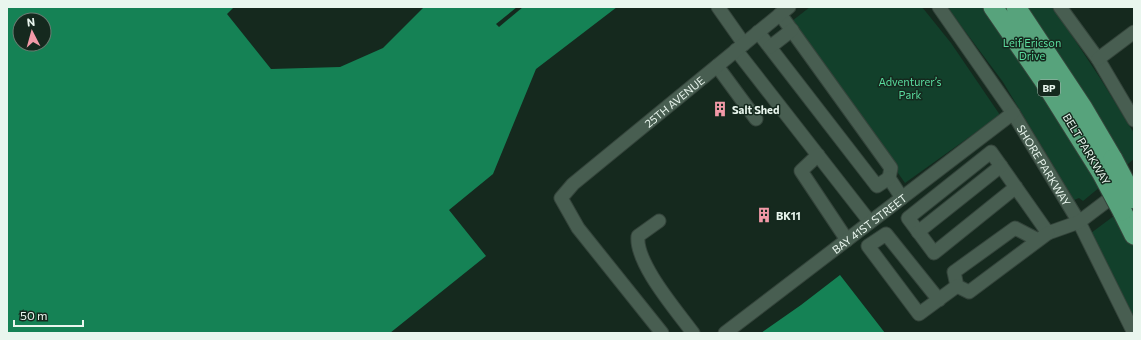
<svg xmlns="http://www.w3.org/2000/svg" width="1141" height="340" font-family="Commissioner,sans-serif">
	<rect width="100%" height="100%" fill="#15291e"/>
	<!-- green -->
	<path fill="#12402b" d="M810,7h112l29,36 49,72 -95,68 -113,-162z
		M947,7h106l47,71 34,55v26l-51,42 -4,-3 -5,2 -71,-118z
		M1134,201v117l-43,-85z"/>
	<!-- water -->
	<path fill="#158255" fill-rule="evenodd" d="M7,7h227l-7,7 44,55 69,-2 43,-19 41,-41h193l-81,62 -43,105 -44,36 37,46 -96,77h-383zM20,20h24v24h-24z
		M840,275l45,58h-124l40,-28z"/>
	<!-- pier -->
	<path fill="#15291e" d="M517,7h6l-24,20 -3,-3z"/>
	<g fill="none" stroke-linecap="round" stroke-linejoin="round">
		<defs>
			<g id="minor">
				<path d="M718,7l26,37"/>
				<path id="s1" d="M939,7l74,106 66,109 55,111"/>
				<path d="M1060,7l38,52 36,61"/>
				<path d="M780,14l111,154 -2,10 13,20"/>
				<path d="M758,32l119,154 12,-8"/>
				<path d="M770,47l22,-17"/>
				<path d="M736,50l134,172"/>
				<path d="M1098,59l36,-27"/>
				<path d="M717,66l39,53"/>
				<path d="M818,155l-17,16 46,69"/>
				<path d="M1016,187l-82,66 -26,-35 83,-66 57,81 31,-11 41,-31"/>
				<path d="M659,221l-21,15c-3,27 39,75 55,97"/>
				<path d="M918,232l83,-66"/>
				<path d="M1038,240l-23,-12 -61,44 3,14 12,6 79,-59"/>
				<path d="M939,300l-53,-66 -18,12 51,68 38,-28"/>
				<path id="s2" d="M662,333l-84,-105 -17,-30 12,-14 216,-177"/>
				<path id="s3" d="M725,333l288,-220"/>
			</g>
			<path id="highway" d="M993,7l49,71 59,94
				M1016,7l67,101 30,51
				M1122,211l12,24"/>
		</defs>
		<!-- minor casing -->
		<use href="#minor" stroke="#34443b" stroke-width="15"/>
		<!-- highway casing -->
		<use href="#highway" stroke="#34443b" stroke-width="21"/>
		<!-- minor -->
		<use href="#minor" stroke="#485e51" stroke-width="13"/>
		<!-- highway -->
		<use href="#highway" stroke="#57a37c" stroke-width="19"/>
		<defs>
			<path id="highway-bridge" d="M1113,159l21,40
				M1101,172l21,39"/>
		</defs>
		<!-- highway-bridge casing -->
		<use href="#highway-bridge" stroke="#34443b" stroke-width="21" stroke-linecap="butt"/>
		<!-- highway-bridge -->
		<use href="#highway-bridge" stroke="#57a37c" stroke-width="19"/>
	</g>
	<!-- icons -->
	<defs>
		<symbol id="building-bare" viewBox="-9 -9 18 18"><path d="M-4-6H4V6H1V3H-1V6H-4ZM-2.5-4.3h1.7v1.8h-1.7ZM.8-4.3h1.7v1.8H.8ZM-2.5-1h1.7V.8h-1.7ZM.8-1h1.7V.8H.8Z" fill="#f39aa8" stroke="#15291e" stroke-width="2.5" paint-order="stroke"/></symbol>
	</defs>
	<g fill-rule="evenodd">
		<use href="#building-bare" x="709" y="98" width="22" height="22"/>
		<use href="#building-bare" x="753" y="204" width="22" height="22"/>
	</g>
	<g text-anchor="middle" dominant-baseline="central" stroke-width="3" stroke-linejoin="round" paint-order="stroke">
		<!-- shield labels -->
		<rect fill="#15291e" stroke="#a9b8b0" stroke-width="1" x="1038" y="80" width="22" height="16" rx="3"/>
		<g font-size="10" font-weight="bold" fill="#e9f6ee">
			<text x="1049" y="88">BP</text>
		</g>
		<!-- park labels -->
		<g font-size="11" fill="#5adc9e" stroke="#15291e">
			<text x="1032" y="42">Leif Ericson<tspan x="1032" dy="13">Drive</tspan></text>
			<text x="910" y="81">Adventurer’s<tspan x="910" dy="13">Park</tspan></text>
		</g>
		<!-- street labels -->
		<g font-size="11" fill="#e9f6ee" stroke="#15291e">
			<text stroke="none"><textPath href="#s2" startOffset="318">25TH AVENUE</textPath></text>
			<text transform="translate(1087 149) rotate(59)">BELT PARKWAY</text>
			<text stroke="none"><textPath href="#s1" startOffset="190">SHORE PARKWAY</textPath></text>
			<text stroke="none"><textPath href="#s3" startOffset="181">BAY 41ST STREET</textPath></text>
		</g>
		<!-- poi labels -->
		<g font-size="11" font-weight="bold" fill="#e9f6ee" stroke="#15291e" text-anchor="start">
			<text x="732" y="109">Salt Shed</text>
			<text x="776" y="215">BK11</text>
		</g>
	</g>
	<!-- border -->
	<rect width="1141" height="340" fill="none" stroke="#e9f6ee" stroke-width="16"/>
	<!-- north arrow -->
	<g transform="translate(32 32) rotate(354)"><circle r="19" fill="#15291e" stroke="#6a7b71"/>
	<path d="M0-3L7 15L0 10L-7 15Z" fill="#f39aa8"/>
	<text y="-6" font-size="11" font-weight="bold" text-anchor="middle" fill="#e9f6ee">N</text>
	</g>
	<!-- scale -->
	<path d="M14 320v6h69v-6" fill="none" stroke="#e9f6ee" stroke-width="2"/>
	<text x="20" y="320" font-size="12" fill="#e9f6ee" stroke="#15291e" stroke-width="3" paint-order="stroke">50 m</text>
</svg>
